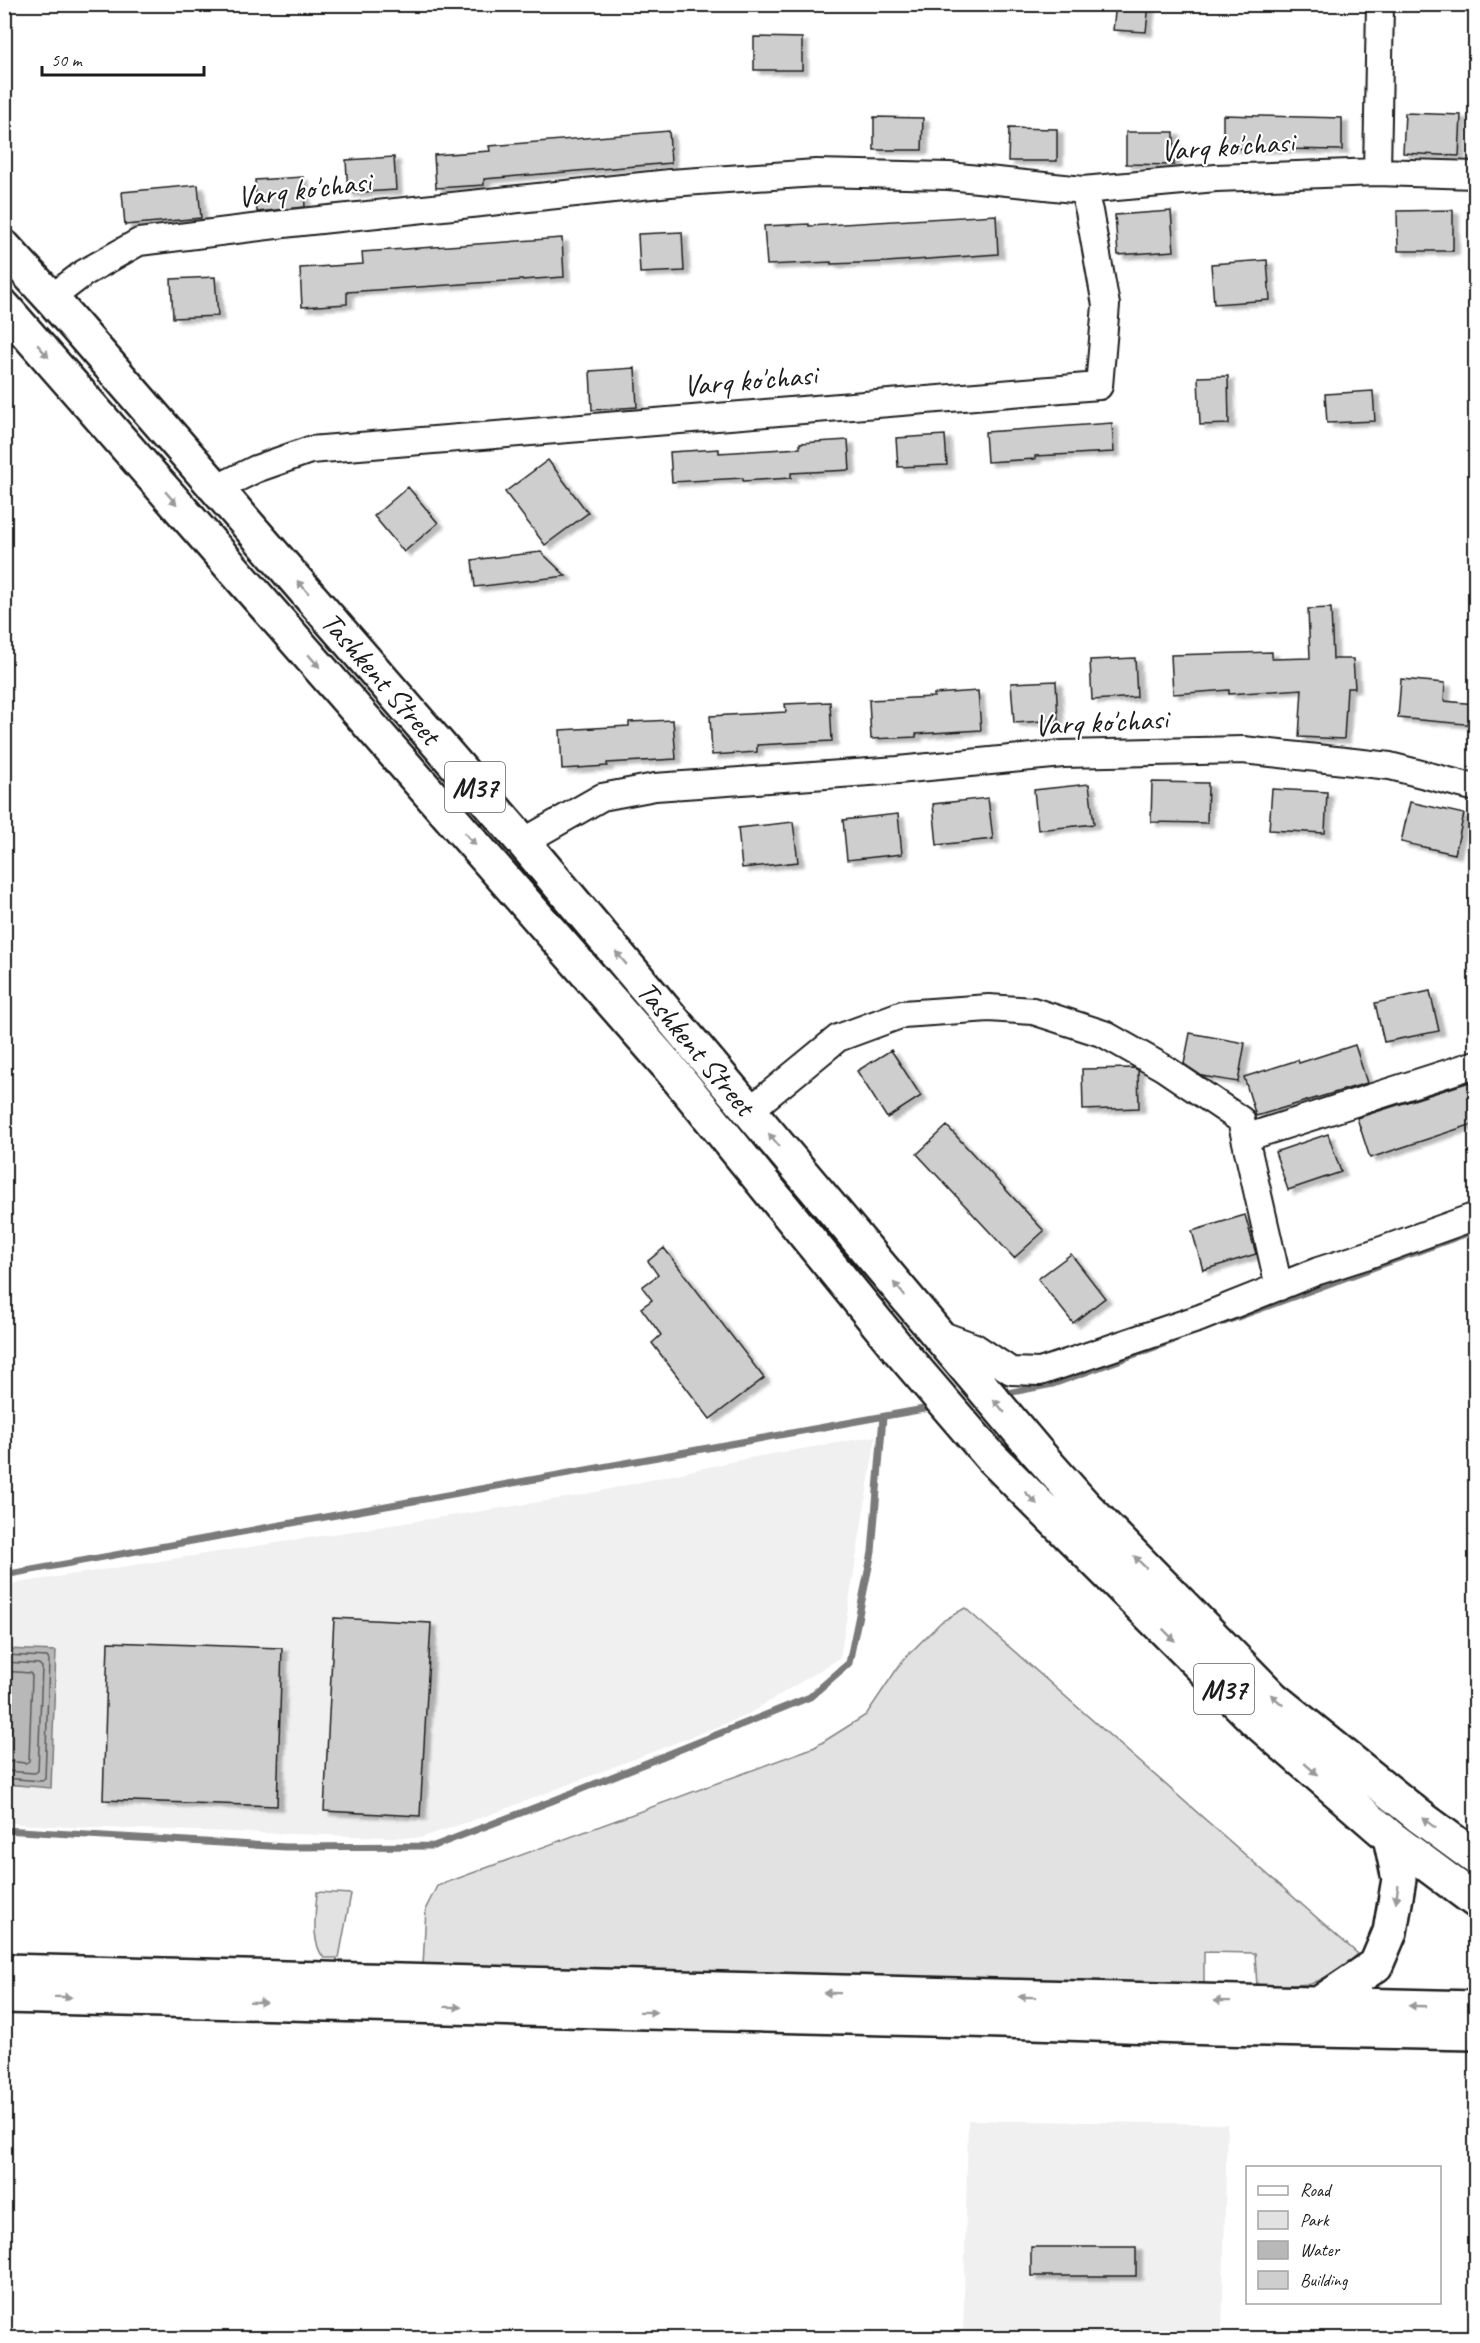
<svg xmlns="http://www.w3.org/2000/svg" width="1480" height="2343" font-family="Caveat,sans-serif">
	<defs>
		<filter id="shadow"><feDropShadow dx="6" dy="4" stdDeviation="1.5" flood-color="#0004"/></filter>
	</defs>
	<rect width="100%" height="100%" fill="#fff"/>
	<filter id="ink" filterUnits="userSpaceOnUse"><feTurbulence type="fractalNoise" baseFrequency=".0167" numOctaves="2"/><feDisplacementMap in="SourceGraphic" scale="12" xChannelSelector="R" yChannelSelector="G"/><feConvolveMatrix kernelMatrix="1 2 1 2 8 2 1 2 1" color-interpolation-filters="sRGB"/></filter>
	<g filter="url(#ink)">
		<!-- built -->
		<path fill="#f0f0f0" d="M876,1436l-36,222 -95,58 -245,95 -80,27 -349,-11 -66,-4v-238l573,-89 166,-37z
			M968,2120l259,4 -5,214h-259z"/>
		<!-- green -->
		<path fill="#e2e2e2" stroke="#7f7f7f" stroke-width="1.5" d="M965,1608l393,346 -21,18 -26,12 -54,3 -2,-34 -51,-1v35l-508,-16 -273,-5 3,-58 11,-22 378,-139 51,-32 37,-55 38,-38z
			M317,1892l34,2 -12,64h-15c-14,-16 -8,-46 -7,-66z"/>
		<!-- water -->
		<path fill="#b8b8b8" stroke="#7a7a7a" stroke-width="1.5" d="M4,1649l52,2 -5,137 -46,-4z"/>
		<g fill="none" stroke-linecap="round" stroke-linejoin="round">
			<!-- shore -->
			<path stroke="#5a5a5a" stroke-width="1.5" d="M4,1655l43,2 2,3 -4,119 -3,2 -38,-3
				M4,1662l35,2 3,3 -4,104 -3,2 -31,-2
				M4,1671l26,2 2,3 -3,85 -3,2 -22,-2"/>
			<!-- stream -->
			<path stroke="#7a7a7a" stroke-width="7" d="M1224,1322l252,-92
				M1002,1394l51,-10 124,-45
				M4,1575l931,-168
				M4,1830l282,17 148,-1 118,-45 258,-104 39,-34 23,-111 11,-135"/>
		</g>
		<!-- building -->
		<path fill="#cecece" stroke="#1c1c1c" stroke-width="1.5" filter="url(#shadow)" d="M1116,4h33l-3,28 -33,-2z
			M754,37l48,1v32h-48z
			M1405,113l56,2 -2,41 -56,-3z
			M1223,115l119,3v32l-119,-2z
			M874,117l49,1 -1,32h-48z
			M1009,128l48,1v32h-49z
			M669,131l2,32 -187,16v6l-48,3 -2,-33 56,-4 -1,-5z
			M1126,132h48v33l-48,-1z
			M394,157l2,33 -48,3 -2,-33z
			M303,177l2,30 -48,5 -2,-32z
			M198,185l3,33 -76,7 -3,-33z
			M1453,210v41h-55l-1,-40z
			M1171,211l3,40 -56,4 -3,-40z
			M996,215l2,39 -111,8 -56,2v-2l-64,3 -3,-39 45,-2v2z
			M682,232l2,39 -44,2 -2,-39z
			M562,238l2,39 -217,15v12l-45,3 -2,-39 63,-4 -1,-12z
			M1267,260l3,40 -56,4 -3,-40z
			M215,277l3,39 -45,2 -2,-39z
			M635,368l2,39 -45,3 -2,-39z
			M1228,376l1,48 -29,1 -2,-48z
			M1373,391l2,30 -48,2 -2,-29z
			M1112,423l2,29 -79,4v3l-48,3 -2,-30z
			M945,435l2,30 -49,2 -2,-29z
			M848,440l2,30 -59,3v5l-48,3v-3l-71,4 -2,-30 49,-3v4l81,-5v-5z
			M548,460l40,53 -43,32 -40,-53z
			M408,487l30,36 -34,29 -30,-36z
			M541,552l25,24 -91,11 -3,-27z
			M1331,608l2,51h20l2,29h-8l-3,51 -45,-2 3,-48 -73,5v-4l-56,4 -2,-39 101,-3v7l38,-1 -2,-49z
			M1135,658l2,39 -45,3 -2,-40z
			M1401,679l44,4 -1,18 32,3v21l-78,-7z
			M1056,681l2,39 -44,3 -3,-40z
			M978,691l3,39 -65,4v3l-45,2 -2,-39 65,-3v-3z
			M830,702l2,39 -75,4v7l-45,3 -2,-39 76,-4 -1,-8z
			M673,720l3,39 -69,4v3l-45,3 -2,-39 69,-4v-4z
			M1152,782l56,1 -1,40 -56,-1z
			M1089,784l5,40 -56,6 -4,-40z
			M1272,789l55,3 -2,41 -56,-3z
			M988,798l5,41 -56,6 -4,-41z
			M1410,802l54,12 -9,40 -54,-12z
			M898,814l4,40 -55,6 -4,-40z
			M793,822l5,40 -56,6 -4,-40z
			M1430,991l9,40 -55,11 -9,-39z
			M1190,1033l55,10 -7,39 -36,-6 -18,-12z
			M1355,1045l12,38 -111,33 -12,-39 54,-17 1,3z
			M891,1050l30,46 -34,22 -30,-47z
			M1134,1068l4,2 1,38 -56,2 -1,-41z
			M1476,1080v43l-106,35 -13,-40z
			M947,1126l97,105 -30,27 -97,-104z
			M1328,1134l13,38 -53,18 -13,-38z
			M1245,1215l11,39 -53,16 -11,-39z
			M664,1248l100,130 -54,41 -58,-76 9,-8 -20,-27 11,-8 -10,-13 16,-12 -10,-14z
			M1071,1254l34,44 -32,25 -35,-44z
			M334,1618l97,5 -11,193 -96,-5z
			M108,1642l174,6 -5,158 -174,-6z
			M1031,2247h105v29h-105z"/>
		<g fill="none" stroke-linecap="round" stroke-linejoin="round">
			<defs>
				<path id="street" d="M1377,172l3,-168
					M51,298l33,-25 55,-31 153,-19 378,-40 146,-10 133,3 134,14 133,-12 161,-6 99,3
					M217,488l39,-19 54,-19 789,-64 7,-81 -17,-94 -6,-21
					M523,842l79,-45 53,-10 243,-17 165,-16 180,-4 147,16 86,22
					M749,1111l89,-73 65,-24 86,-6 44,3 71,23 60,34 77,52 38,167
					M1245,1138l231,-74
					M937,1333l38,14 36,24 29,1 160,-54 118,-47 50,-16 108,-39"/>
				<path id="secondary" d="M4,1971l1472,37
					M4,1996l964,24 247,8 261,5
					M1320,2003l56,-38 14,-33 9,-53 -9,-42"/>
				<path id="highway" d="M4,247l47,51 472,544 513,609 48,54 189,193 146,118 57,42
					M4,307l664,759 232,285 90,105 265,264 135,117 86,64"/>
			</defs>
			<!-- street casing -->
			<use href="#street" stroke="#1c1c1c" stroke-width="30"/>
			<!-- secondary casing -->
			<use href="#secondary" stroke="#1c1c1c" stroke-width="38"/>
			<!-- highway casing -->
			<use href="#highway" stroke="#1c1c1c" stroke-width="38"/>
			<!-- street -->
			<use href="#street" stroke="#fff" stroke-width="26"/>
			<!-- secondary -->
			<use href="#secondary" stroke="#fff" stroke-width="33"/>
			<!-- highway -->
			<use href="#highway" stroke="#fff" stroke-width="33"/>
		</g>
		<!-- one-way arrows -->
		<defs><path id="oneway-solid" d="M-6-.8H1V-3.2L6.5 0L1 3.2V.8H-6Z" transform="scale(1.5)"/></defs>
		<g fill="#999">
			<use href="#oneway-solid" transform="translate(43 351) rotate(49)"/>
			<use href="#oneway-solid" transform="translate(171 498) rotate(49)"/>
			<use href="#oneway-solid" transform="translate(303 587) rotate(-131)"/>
			<use href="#oneway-solid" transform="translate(314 661) rotate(49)"/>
			<use href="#oneway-solid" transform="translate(470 839) rotate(49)"/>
			<use href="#oneway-solid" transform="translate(621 958) rotate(-130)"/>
			<use href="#oneway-solid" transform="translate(774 1140) rotate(-130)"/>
			<use href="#oneway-solid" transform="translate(899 1289) rotate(-130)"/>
			<use href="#oneway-solid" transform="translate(999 1406) rotate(-130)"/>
			<use href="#oneway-solid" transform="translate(1031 1498) rotate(45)"/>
			<use href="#oneway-solid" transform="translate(1140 1562) rotate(-135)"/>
			<use href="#oneway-solid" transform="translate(1169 1635) rotate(45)"/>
			<use href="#oneway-solid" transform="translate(1277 1700) rotate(-139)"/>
			<use href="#oneway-solid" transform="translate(1311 1769) rotate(41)"/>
			<use href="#oneway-solid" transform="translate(1429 1823) rotate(-143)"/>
			<use href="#oneway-solid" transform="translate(1397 1894) rotate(99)"/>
			<use href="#oneway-solid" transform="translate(832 1993) rotate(-179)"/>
			<use href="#oneway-solid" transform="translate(63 1997) rotate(1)"/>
			<use href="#oneway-solid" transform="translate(1027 1997) rotate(-179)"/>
			<use href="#oneway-solid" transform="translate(1222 2001) rotate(-179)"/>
			<use href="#oneway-solid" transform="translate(258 2002) rotate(1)"/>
			<use href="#oneway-solid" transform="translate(1417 2006) rotate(-178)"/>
			<use href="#oneway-solid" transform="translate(453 2007) rotate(1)"/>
			<use href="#oneway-solid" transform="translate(648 2012) rotate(1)"/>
		</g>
	</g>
	<g text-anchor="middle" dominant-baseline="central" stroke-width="4.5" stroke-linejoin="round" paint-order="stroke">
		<!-- shield labels -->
		<g fill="#fff" stroke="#606060" stroke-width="1.5">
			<rect x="445" y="762" width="60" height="50" rx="4.5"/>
			<rect x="1194" y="1664" width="60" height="50" rx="4.5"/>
		</g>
		<g font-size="28" font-weight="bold" fill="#1c1c1c">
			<text x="475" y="787">M37</text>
			<text x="1224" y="1689">M37</text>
		</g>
		<!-- street labels -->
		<g font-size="30" fill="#1c1c1c" stroke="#fff">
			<text transform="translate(1227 146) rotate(-4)">Varq ko'chasi</text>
			<text transform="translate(304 189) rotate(-7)">Varq ko'chasi</text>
			<text transform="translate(750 380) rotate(-5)">Varq ko'chasi</text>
			<text transform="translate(381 678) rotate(49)">Tashkent Street</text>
			<text transform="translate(1101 722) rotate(-3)">Varq ko'chasi</text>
			<text transform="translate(696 1048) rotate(50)">Tashkent Street</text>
		</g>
	</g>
	<!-- margin -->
	<rect width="1480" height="2343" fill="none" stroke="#fff" stroke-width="24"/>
	<rect x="12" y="12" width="1456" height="2319" fill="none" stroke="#1c1c1c" stroke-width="2" filter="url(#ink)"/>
	<!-- legend -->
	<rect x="1246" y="2166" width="195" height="138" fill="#ffffff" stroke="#a4a4a4" stroke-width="1.5"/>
	<rect x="1258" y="2186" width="30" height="9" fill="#ffffff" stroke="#a4a4a4" stroke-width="1.5"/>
	<text x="1300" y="2196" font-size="18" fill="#1c1c1c">Road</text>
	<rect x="1258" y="2211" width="30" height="18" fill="#e2e2e2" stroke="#a4a4a4" stroke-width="1.5"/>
	<text x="1300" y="2226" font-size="18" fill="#1c1c1c">Park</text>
	<rect x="1258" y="2241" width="30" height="18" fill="#b8b8b8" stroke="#a4a4a4" stroke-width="1.5"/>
	<text x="1300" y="2256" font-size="18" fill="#1c1c1c">Water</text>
	<rect x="1258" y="2271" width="30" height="18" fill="#cecece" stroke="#a4a4a4" stroke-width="1.5"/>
	<text x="1300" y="2286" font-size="18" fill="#1c1c1c">Building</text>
	<!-- scale -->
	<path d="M42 66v9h162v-9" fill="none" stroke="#1c1c1c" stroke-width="3"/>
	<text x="51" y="66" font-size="18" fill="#1c1c1c" stroke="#ffffff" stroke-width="4.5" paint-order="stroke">50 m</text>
</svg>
